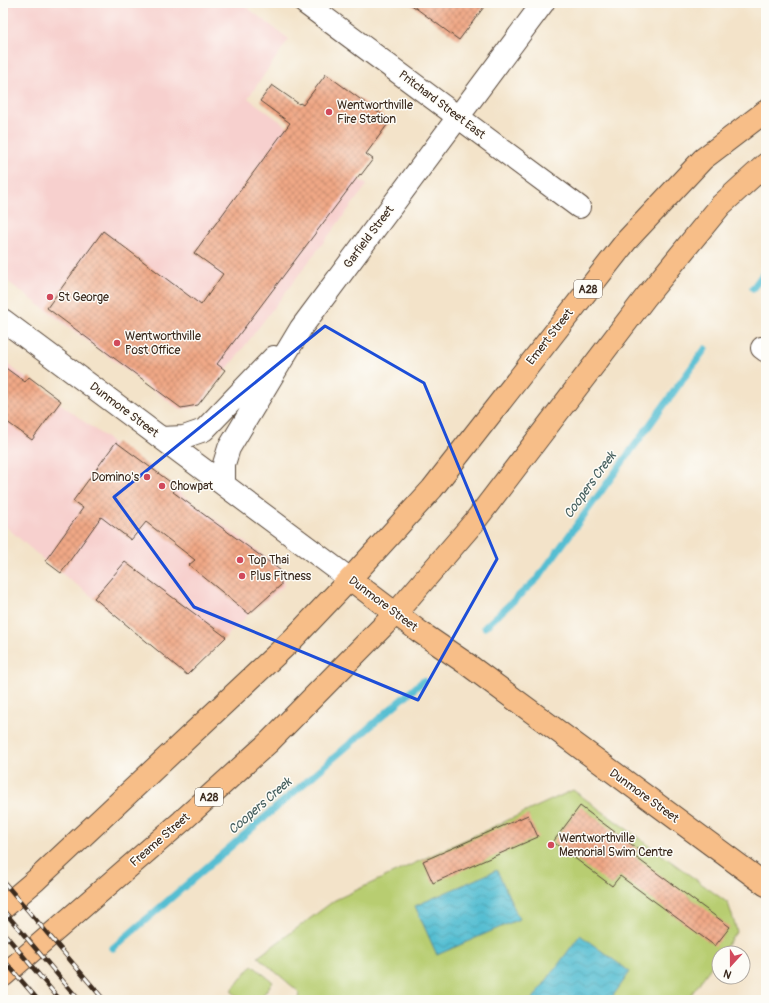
<svg xmlns="http://www.w3.org/2000/svg" width="769" height="1003" font-family="Pangolin,sans-serif">
	<defs>
		<pattern id="water-waves" width="16" height="10" patternUnits="userSpaceOnUse"><rect width="16" height="10" fill="#55bed2"/><path d="M0 5q4-4 8 0t8 0" fill="none" stroke="#489baa"/></pattern>
		<pattern id="building-cross-hatch" width="8" height="8" patternUnits="userSpaceOnUse"><rect width="8" height="8" fill="#f0a886"/><path d="M0 0l8 8M0 8l8-8" fill="none" stroke="#c4896d"/></pattern>
	</defs>
	<rect width="100%" height="100%" fill="#fdfcf7"/>
	<filter id="ink" filterUnits="userSpaceOnUse"><feTurbulence type="fractalNoise" baseFrequency=".025" numOctaves="2"/><feDisplacementMap in="SourceGraphic" scale="8" xChannelSelector="R" yChannelSelector="G"/><feConvolveMatrix kernelMatrix="1 2 1 2 8 2 1 2 1" color-interpolation-filters="sRGB"/></filter>
	<filter id="wash" filterUnits="userSpaceOnUse"><feTurbulence type="fractalNoise" baseFrequency=".012" numOctaves="4" result="noise"/><feDisplacementMap in="SourceGraphic" scale="16" xChannelSelector="R" yChannelSelector="G"/><feGaussianBlur stdDeviation="0.9" result="paint"/><feColorMatrix in="noise" values="0 0 0 0 0 0 0 0 0 0 0 0 0 0 0 0 0 1.4 0 .05"/><feComposite in="paint" operator="in"/></filter>
	<g filter="url(#wash)">
		<rect width="100%" height="100%" fill="#f3e3c9"/>
		<!-- built -->
		<path fill="#f7d0ce" d="M3,3h238l48,36 -41,59 119,87 -168,221 -19,4 -177,-132z
			M3,361l279,208 2,17 -34,27 -63,62 -93,-77 -49,-37 -42,-37z"/>
		<!-- green -->
		<path fill="#b8cd71" stroke="#7a7c48" d="M573,790l155,113 9,28 -16,22h-2v3l-32,44h-389l1,-8 -41,-35 77,-57z
			M252,965l21,17 -14,18h-17l-11,-9z"/>
		<!-- water -->
		<path fill="url(#water-waves)" stroke="#487478" d="M497,870l22,49 -82,36 -22,-49z
			M580,935l50,37 -20,28h-78z"/>
		<g fill="none" stroke-linecap="round" stroke-linejoin="round">
			<!-- stream -->
			<path stroke="#55bed2" stroke-width="7" d="M753,288l13,-18
				M485,627l53,-49 167,-229
				M113,948l310,-267"/>
		</g>
		<g id="blocks">
			<!-- building -->
			<path fill="url(#building-cross-hatch)" d="M409,3h78l-28,37z
				M326,74l64,47 -24,33 7,5 -12,16 -1,-1 -143,190 8,6 -27,35 -17,3 -134,-100 56,-77 98,74 22,-31 -29,-21 96,-130 -30,-22 12,-16 27,19 1,-1 3,2z
				M3,366l22,16 4,-5 32,24 -29,39 -29,-21z
				M116,442l61,45 -4,5 107,78 1,15 -32,29 -60,-49 6,-5 -49,-38 -15,18 -30,-23 -40,56 -16,-12 38,-53 -10,-7z
				M125,562l101,75 -39,38 -93,-77z
				M580,806l59,44 -5,6 96,71 -15,19 -95,-70 -8,10 -59,-44z
				M528,815l10,22 -105,46 -10,-22z"/>
		</g>
	</g>
	<g filter="url(#ink)">
		<use href="#blocks" fill-opacity="0" stroke="#574638" stroke-width="1"/>
		<g fill="none" stroke-linecap="round" stroke-linejoin="round">
			<defs>
				<path id="minor" d="M305,3l274,204
					M3,320l347,259
					M762,348l4,3
					M161,438l23,-1 20,-7 70,-73
					M224,485v-21l5,-16 72,-120 242,-325"/>
				<path id="major" d="M350,579l70,53 47,32 299,221"/>
				<path id="highway" d="M3,908l33,-28 257,-241 57,-60 82,-90 195,-249 76,-81 63,-48
					M3,976l179,-155 87,-79 126,-128 80,-93 170,-223 76,-93 45,-41"/>
			</defs>
			<!-- minor casing -->
			<use href="#minor" stroke="#574638" stroke-width="24"/>
			<!-- major casing -->
			<use href="#major" stroke="#574638" stroke-width="24"/>
			<!-- highway casing -->
			<use href="#highway" stroke="#574638" stroke-width="24"/>
			<!-- minor -->
			<use href="#minor" stroke="#fff" stroke-width="22"/>
			<!-- major -->
			<use href="#major" stroke="#f7be88" stroke-width="22"/>
			<!-- highway -->
			<use href="#highway" stroke="#f7be88" stroke-width="22"/>
			<defs>
				<path id="rail" d="M3,881l101,119
					M3,910l76,90
					M3,932l57,68
					M3,959l35,41"/>
			</defs>
			<!-- rail casing -->
			<use href="#rail" stroke="#3b2a1e" stroke-width="4.5"/>
			<!-- rail -->
			<use href="#rail" stroke="#fdfcf7" stroke-width="3" stroke-dasharray="9" stroke-linecap="butt"/>
		</g>
	</g>
	<!-- marked area -->
	<path fill="none" stroke="#1d4ed8" stroke-width="3" stroke-linejoin="round" d="M325,326l99,57 73,176 -79,141 -224,-93 -80,-110z"/>
	<!-- markers -->
	<g fill="#d1495b" stroke="#fdfcf7" stroke-width="1.5">
		<circle cx="329" cy="112" r="4"/>
		<circle cx="50" cy="297" r="4"/>
		<circle cx="117" cy="343" r="4"/>
		<circle cx="147" cy="477" r="4"/>
		<circle cx="162" cy="486" r="4"/>
		<circle cx="240" cy="560" r="4"/>
		<circle cx="242" cy="576" r="4"/>
		<circle cx="551" cy="845" r="4"/>
	</g>
	<g text-anchor="middle" dominant-baseline="central" stroke-width="3" stroke-linejoin="round" paint-order="stroke">
		<!-- shield labels -->
		<g fill="#fdfcf7" stroke="#75695f" stroke-width="1">
			<rect x="574" y="280" width="28" height="18" rx="3"/>
			<rect x="195" y="788" width="28" height="18" rx="3"/>
		</g>
		<g font-size="11" font-weight="bold" fill="#3b2a1e">
			<text x="588" y="289">A28</text>
			<text x="209" y="797">A28</text>
		</g>
		<!-- poi labels -->
		<g font-size="12" fill="#3b2a1e" stroke="#fdfcf7" text-anchor="start">
			<text x="337" y="105">Wentworthville<tspan x="337" dy="14">Fire Station</tspan></text>
			<text x="58" y="297">St George</text>
			<text x="125" y="336">Wentworthville<tspan x="125" dy="14">Post Office</tspan></text>
			<text x="139" y="477" text-anchor="end">Domino's</text>
			<text x="170" y="486">Chowpat</text>
			<text x="248" y="560">Top Thai</text>
			<text x="250" y="576">Plus Fitness</text>
			<text x="559" y="838">Wentworthville<tspan x="559" dy="14">Memorial Swim Centre</tspan></text>
		</g>
		<!-- street labels -->
		<g font-size="12" fill="#3b2a1e" stroke="#fdfcf7">
			<text transform="translate(442 105) rotate(37)">Pritchard Street East</text>
			<text transform="translate(369 237) rotate(-53)">Garfield Street</text>
			<text transform="translate(550 337) rotate(-52)">Emert Street</text>
			<text transform="translate(124 410) rotate(37)">Dunmore Street</text>
			<text transform="translate(383 604) rotate(37)">Dunmore Street</text>
			<text transform="translate(644 796) rotate(36)">Dunmore Street</text>
			<text transform="translate(160 840) rotate(-41)">Freame Street</text>
		</g>
		<!-- water labels -->
		<g font-size="13" font-style="italic" fill="#445e5d" stroke="#fdfcf7">
			<text transform="translate(590 485) rotate(-54)">Coopers Creek</text>
			<text transform="translate(260 806) rotate(-41)">Coopers Creek</text>
		</g>
	</g>
	<!-- margin -->
	<rect width="769" height="1003" fill="none" stroke="#fdfcf7" stroke-width="16"/>
	<!-- north arrow -->
	<g transform="translate(731 965) rotate(201)"><circle r="19" fill="#fdfcf7" stroke="#afa8a0"/>
	<path d="M0-3L7 15L0 10L-7 15Z" fill="#d1495b"/>
	<text y="-6" font-size="11" font-weight="bold" text-anchor="middle" fill="#3b2a1e">N</text>
	</g>
</svg>
